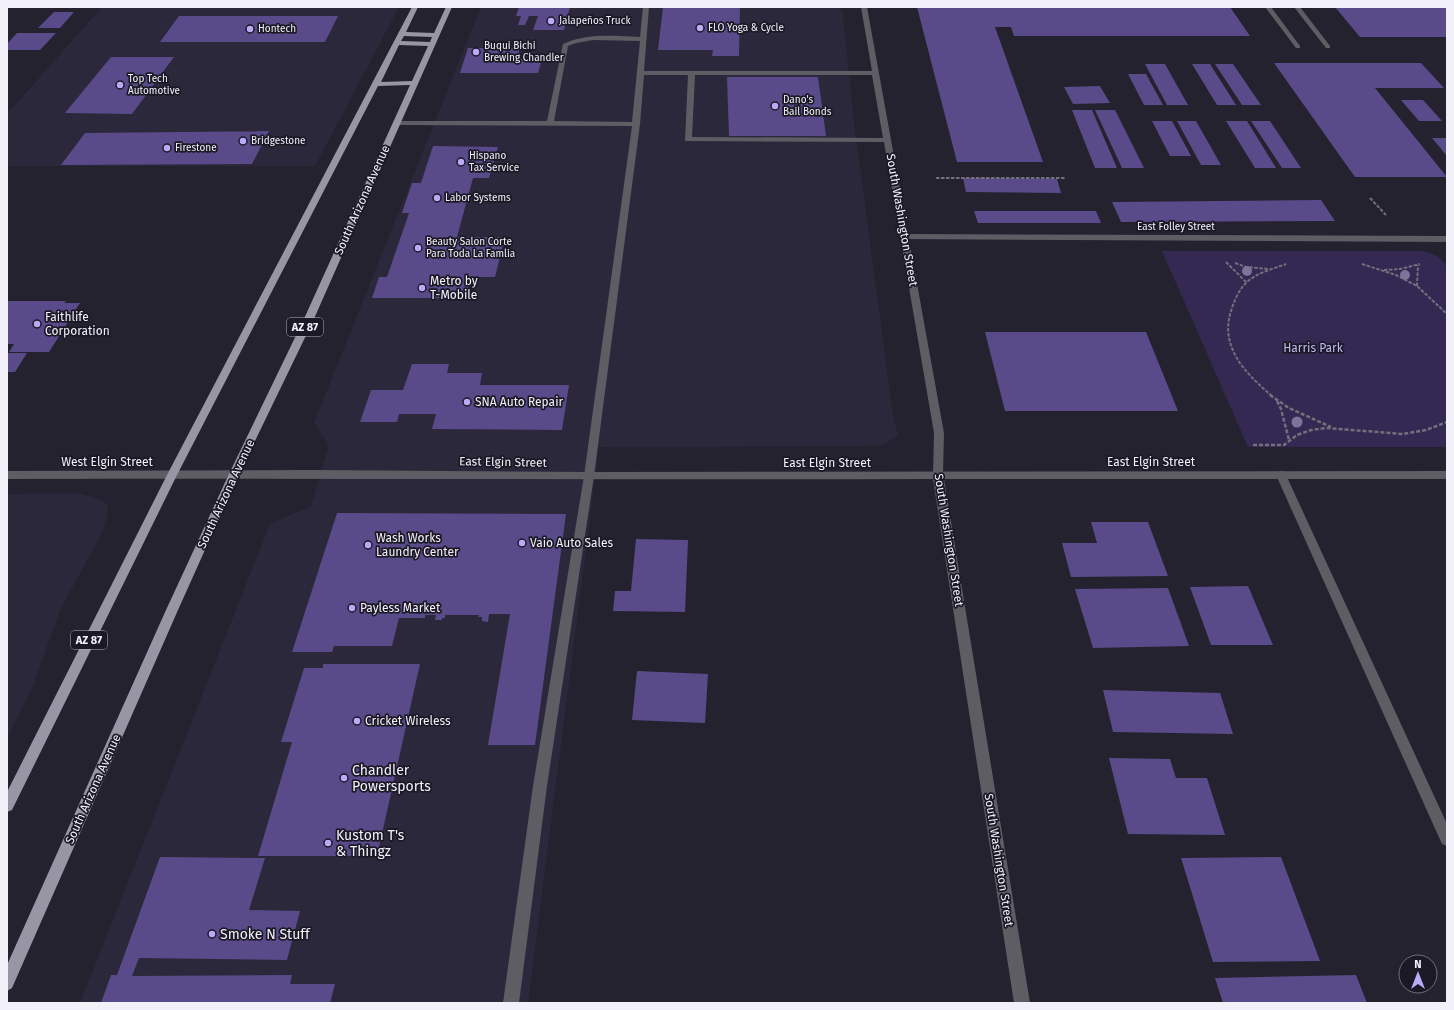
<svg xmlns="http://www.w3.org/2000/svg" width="1454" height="1010" font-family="'Fira Sans',sans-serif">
	<rect width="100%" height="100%" fill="#24222f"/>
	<!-- built -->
	<path fill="#2b283b" d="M102,7h296l-1,4 -82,155h-308v-52z
		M489,7h350l4,8 11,107 39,293 5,20 -15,10 -17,1 -267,1 -71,556h-448l190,-479 41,-18 18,-61 -15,-22 166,-414z
		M76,493l16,4 16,7 -1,13 -5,16 -41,75 -30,83 -24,46v-243z"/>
	<!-- green -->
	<path fill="#332953" d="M1162,251h259c13,2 19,6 26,16v180h-199z"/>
	<!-- building -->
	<path fill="#594b89" d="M519,7h51l-6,23h-31l5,-14h-9l-4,9h-7l3,-9h-5z
		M663,7h77l-1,49h-27l1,-6h-55z
		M917,7h313l20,29h-236l-3,-9h-16l48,135h-86z
		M1335,7h112v30h-87z
		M54,12h20l-14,16h-22z
		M179,16h159l-13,26h-165z
		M17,33h39l-16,17h-33v-6z
		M468,48h52l-3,11h25l-4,14h-78z
		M111,57h63l-42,57 -67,-1z
		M1274,63h147l23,25h-69l72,89h-92z
		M1145,64h20l23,41h-21z
		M1192,64h18l26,41h-19z
		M1215,64h18l28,41h-19z
		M1128,74h18l17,31h-19z
		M727,77h91l8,59h-97z
		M1100,86l10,17 -37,1 -9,-17z
		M1401,100h22l19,21h-23z
		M1072,110h20l25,58h-22z
		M1095,110h20l29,58h-22z
		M1152,121h20l19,35h-21z
		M1177,121h19l25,44h-20z
		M1226,121h21l29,47h-21z
		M1251,121h19l31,47h-19z
		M269,131l-17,33 -191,1 24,-32z
		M1432,138h15v18z
		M433,146l65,1 -9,31h-16l-16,59h48l-10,40h-23l-6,21h-94l7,-21h8l22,-64h-7l10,-30h9z
		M963,178l94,1 4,14 -95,-1z
		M1321,200l14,21 -214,1 -9,-20z
		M974,211h122l5,12h-123z
		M7,301h59l-2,2h16l-31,49h-40l5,-8h-7z
		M985,332h161l32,79h-173z
		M7,353h20l-12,19h-8z
		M412,364h37l-2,9h35l-2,12h89l-7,45 -130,-1 4,-15h-37l-2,8h-37l11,-32h32z
		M337,513l229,1 -31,231h-47l22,-131h-21l-1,8 -6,-1v-4h-4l1,-2h-34v3h-3v2h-7l1,-5h-11v3h-26l-7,28h-58l-2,6h-40z
		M1091,522h57l20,54 -97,1 -9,-34h35z
		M636,539l52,1 -3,72 -72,-1 2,-20h16z
		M1248,586l25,59h-62l-21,-58z
		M1168,588l21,58 -96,2 -18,-59z
		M323,664h97l-43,192h-119l34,-114h-11l23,-74h19z
		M637,671l71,3 -3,49 -73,-3z
		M1103,690l117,3 13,41 -120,-2z
		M1109,758l61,1 6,19h31l18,57 -97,-1z
		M160,857l105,1 -16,52 51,1 -13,49 -148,-2 -7,18 160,-1 -2,9h45l-5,19h-229l10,-28h6z
		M1281,857l39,104 -107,1 -32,-104z
		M1356,975l11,28h-144l-8,-25z"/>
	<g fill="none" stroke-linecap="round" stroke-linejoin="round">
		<!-- path-far1 -->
		<path stroke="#71707b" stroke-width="2" stroke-dasharray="3.5 1.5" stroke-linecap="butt" d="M936,178h130
			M1370,198l16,17
			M1226,262l21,21
			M1235,263l11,4 23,2
			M1362,264l34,11 21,11 30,28
			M1384,270l16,-1 20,-5
			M1417,286l1,-21
			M1272,396c-27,-23 -54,-50 -40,-88 3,-9 8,-20 15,-26 11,-10 26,-13 39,-18"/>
		<!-- path -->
		<path stroke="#71707b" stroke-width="2.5" stroke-dasharray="4 2" stroke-linecap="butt" d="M1270,395l19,13 42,19
			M1277,401l4,8 8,31
			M1253,445h31l13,-10 14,-5 15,-2 77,6 23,-4 21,-8"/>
		<!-- service -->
		<path fill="#5e5d64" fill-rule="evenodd" d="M643,7h6l-5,64h228l-11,-64h6l77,426 -1,42 -1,3h-8l-1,-3 1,-42 -50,-291 -199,-1 3,-66h-44l-4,49 -46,352 -47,310 -28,217h-16l30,-217 51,-310 48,-350 -235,-1 -4,-2 4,-2h150l16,-77c25,-11 51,-8 77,-7zM593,40l47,1 -8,81 -78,-1 14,-75 8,-3zM695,75h177l11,63 -191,-1z
			M1281,471l4,1 1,3 161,349v22l-5,-2 -166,-369 1,-3z"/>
		<!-- minor -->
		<path fill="#5e5d64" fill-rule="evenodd" d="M1265,7h6l29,39v2h-4z
			M1294,7h6l30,39v2h-4z
			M905,234l542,2v6l-545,-3 -1,-2z
			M314,470l275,2 858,-1v8h-503l86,524h-16l-81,-524c-308,1 -617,-1 -926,0v-8z"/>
		<!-- primary -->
		<path fill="#9896a4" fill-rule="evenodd" d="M412,7h6l-12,25 28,1 12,-26h6l-139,314 -74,153 -61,136 -166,378 -5,3v-26l159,-355 63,-136 74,-153 107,-236 -32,1 -201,389 -165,335 -5,2v-20l160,-317zM404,36l28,1 -2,5 -29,-1zM399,45l29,1 -16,35 -31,1z"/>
	</g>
	<!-- trees -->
	<g fill="#7b7599">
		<circle cx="1247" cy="271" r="5"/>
		<circle cx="1405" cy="275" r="5"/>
		<circle cx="1297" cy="422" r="5.5"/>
	</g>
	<!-- markers -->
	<g fill="#b9abf7" stroke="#1b1925" stroke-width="1.5">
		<circle cx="551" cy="21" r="4"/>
		<circle cx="700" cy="28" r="4"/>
		<circle cx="250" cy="29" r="4"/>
		<circle cx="476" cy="52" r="4"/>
		<circle cx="120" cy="85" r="4"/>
		<circle cx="775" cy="106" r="4"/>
		<circle cx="243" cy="141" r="4"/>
		<circle cx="167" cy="148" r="4"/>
		<circle cx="461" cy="162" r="4"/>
		<circle cx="437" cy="198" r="4"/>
		<circle cx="418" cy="248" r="4"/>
		<circle cx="422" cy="288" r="4"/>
		<circle cx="37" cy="324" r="4"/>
		<circle cx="467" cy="402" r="4"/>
		<circle cx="522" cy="543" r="4"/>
		<circle cx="368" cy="545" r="4"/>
		<circle cx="352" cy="608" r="4"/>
		<circle cx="357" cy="721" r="4"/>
		<circle cx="344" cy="778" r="4"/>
		<circle cx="328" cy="843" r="4"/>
		<circle cx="212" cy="934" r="4"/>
	</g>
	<g text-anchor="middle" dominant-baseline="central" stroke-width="3.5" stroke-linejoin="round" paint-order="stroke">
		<!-- far-poi labels -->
		<g font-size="10" fill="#f2f1fa" stroke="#1b1925" text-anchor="start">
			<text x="559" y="21">Jalapeños Truck</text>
			<text x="708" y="28">FLO Yoga &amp; Cycle</text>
			<text x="258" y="29">Hontech</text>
			<text x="484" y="46">Buqui Bichi<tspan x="484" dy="12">Brewing Chandler</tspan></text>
			<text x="128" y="79">Top Tech<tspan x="128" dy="12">Automotive</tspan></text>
			<text x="783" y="100">Dano's<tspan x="783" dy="12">Bail Bonds</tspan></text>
			<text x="251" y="141">Bridgestone</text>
			<text x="175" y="148">Firestone</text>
			<text x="469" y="156">Hispano<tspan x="469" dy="12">Tax Service</tspan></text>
			<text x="445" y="198">Labor Systems</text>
			<text x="426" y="242">Beauty Salon Corte<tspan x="426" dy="12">Para Toda La Famlia</tspan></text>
		</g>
		<!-- far-street labels -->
		<g font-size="10" fill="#f2f1fa" stroke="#1b1925">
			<text x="1176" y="227">East Folley Street</text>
		</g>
		<!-- shield labels -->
		<g fill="#1b1925" stroke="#b2b0ba" stroke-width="1">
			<rect x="287" y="318" width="36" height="18" rx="3"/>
			<rect x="71" y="631" width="36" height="18" rx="3"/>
		</g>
		<g font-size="11" font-weight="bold" fill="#f2f1fa">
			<text x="305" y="327">AZ 87</text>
			<text x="89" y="640">AZ 87</text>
		</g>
		<!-- street labels -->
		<g font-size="12" fill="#f2f1fa" stroke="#1b1925">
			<text transform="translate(362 200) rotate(-66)">South Arizona Avenue</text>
			<text transform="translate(902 220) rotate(80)">South Washington Street</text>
			<text x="107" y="462">West Elgin Street</text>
			<text transform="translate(503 462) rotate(1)">East Elgin Street</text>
			<text x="1151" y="462">East Elgin Street</text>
			<text x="827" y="463">East Elgin Street</text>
			<text transform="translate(226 494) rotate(-65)">South Arizona Avenue</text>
			<text transform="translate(949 540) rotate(81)">South Washington Street</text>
			<text transform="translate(93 789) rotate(-66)">South Arizona Avenue</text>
			<text transform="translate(999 860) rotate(81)">South Washington Street</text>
		</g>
		<!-- poi labels -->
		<g font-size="12" fill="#f2f1fa" stroke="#1b1925" text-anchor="start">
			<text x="430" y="281">Metro by<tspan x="430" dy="14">T-Mobile</tspan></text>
			<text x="45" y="317">Faithlife<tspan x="45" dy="14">Corporation</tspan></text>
			<text x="475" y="402">SNA Auto Repair</text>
			<text x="376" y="538">Wash Works<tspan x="376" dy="14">Laundry Center</tspan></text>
			<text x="530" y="543">Vaio Auto Sales</text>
			<text x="360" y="608">Payless Market</text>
			<text x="365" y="721">Cricket Wireless</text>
		</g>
		<!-- park labels -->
		<g font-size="12" fill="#c2b9f0" stroke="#1b1925">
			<text x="1313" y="348">Harris Park</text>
		</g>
		<!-- near-poi labels -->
		<g font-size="14" fill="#f2f1fa" stroke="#1b1925" text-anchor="start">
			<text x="352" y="770">Chandler<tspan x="352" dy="16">Powersports</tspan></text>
			<text x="336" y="835">Kustom T's<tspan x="336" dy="16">&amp; Thingz</tspan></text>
			<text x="220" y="934">Smoke N Stuff</text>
		</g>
	</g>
	<!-- border -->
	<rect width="1454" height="1010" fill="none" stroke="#f2f1fa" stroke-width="16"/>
	<!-- north arrow -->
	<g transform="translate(1418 974)"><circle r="19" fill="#1b1925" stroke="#716f7a"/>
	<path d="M0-3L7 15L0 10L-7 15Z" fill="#b9abf7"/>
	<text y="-6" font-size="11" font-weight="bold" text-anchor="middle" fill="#f2f1fa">N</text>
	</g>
</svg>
